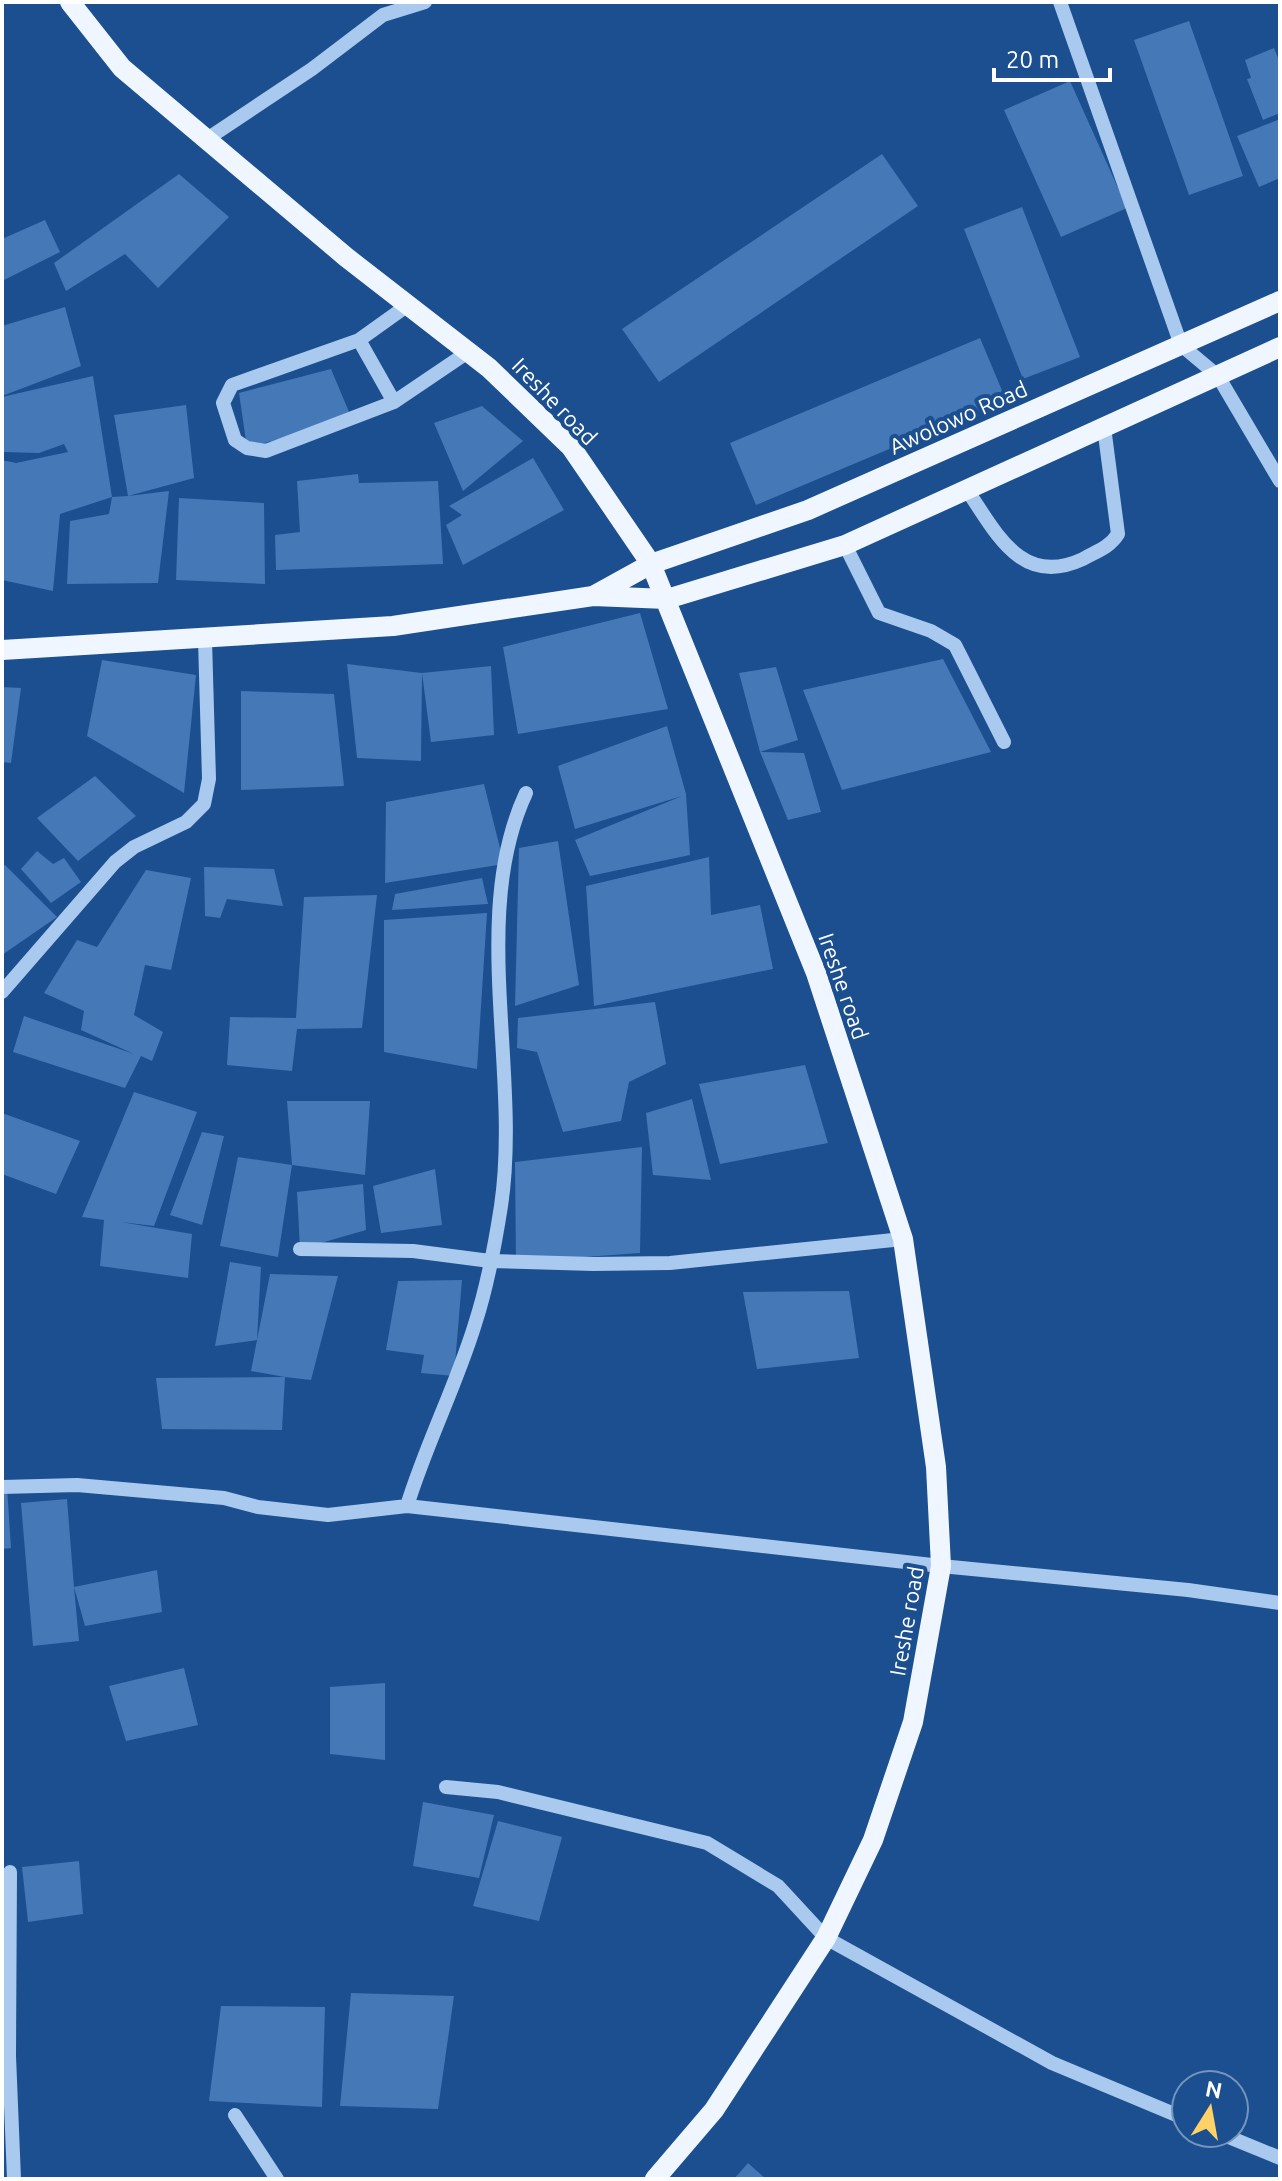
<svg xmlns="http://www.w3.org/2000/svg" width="1282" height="2181" font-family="Ubuntu,sans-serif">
	<rect width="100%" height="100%" fill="#1b4f8f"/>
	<!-- building -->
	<path fill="#4478b7" d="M1189,21l54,155 -54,19 -55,-155z
		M1274,48l6,15v50l-17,7 -16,-41 4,-1 -6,-18z
		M1070,81l57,127 -66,29 -57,-127z
		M1280,119v59l-21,9 -22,-51z
		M882,154l36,52 -259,176 -37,-53z
		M179,174l50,43 -71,71 -33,-34 -59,37 -12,-28z
		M1022,207l58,150 -57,22 -59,-150z
		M45,220l15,32 -58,29v-42z
		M65,307l16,59 -79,30v-70z
		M980,338l26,62 -250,105 -26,-62z
		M331,369l21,50 -105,29 -8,-55z
		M93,376l19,121 -52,17 -7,77 -51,-11v-120l14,3 52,-11 -4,-8 -25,9 -37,-1v-55z
		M186,405l8,73 -66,18 41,-5 -11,92 -91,1 3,-63 39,-7 3,-17 16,-1 -14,-81z
		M482,406l41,35 -60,50 -29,-68z
		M533,458l31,52 -101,55 -17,-40 16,-10 -13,-9z
		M358,474l1,9 79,-2 5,83 -167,6 -1,-35 25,-3 -3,-51z
		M179,498l85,5 1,81 -89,-4z
		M640,613l28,96 -150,25 -15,-87z
		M943,659l48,93 -149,38 -39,-100z
		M102,660l94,15 -12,118 -97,-57z
		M347,664l75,9 69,-7 3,69 -63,7 -9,-69 -1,88 -64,-3z
		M776,667l22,73 -38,12 44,1 17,59 -33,8 -28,-68 -21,-79z
		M2,687l19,1 -10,75 -9,-1z
		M241,691l93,3 10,92 -103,4z
		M667,726l19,68 4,61 -100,21 -15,-36 107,-44 -107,33 -17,-63z
		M95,776l41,40 -58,45 -41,-43z
		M484,784l20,80 -119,19 1,-81z
		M558,841l21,144 -64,21 4,-158z
		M37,851l16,13 11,-6 17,24 -30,21 -30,-34z
		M709,857l2,58 49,-10 13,64 -179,37 -8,-120z
		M5,865l52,52 -55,38v-89z
		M204,867l70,2 9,37 -56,-7 -7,19 -15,-2z
		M146,870l45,8 -20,92 -26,-5 -11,50 29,17 -11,29 -11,-5 -16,32 -112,-36 11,-36 110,38 -53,-24 3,-19 -40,-18 33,-53 20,7z
		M482,878l6,26 -96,6 3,-16z
		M377,895l-15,133 -65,1 -5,42 -65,-6 3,-48 66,1 8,-121z
		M487,913l-10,156 -93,-17v-132z
		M655,1002l11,62 -37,18 -8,39 -58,11 -26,-80 -20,-4 1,-30z
		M805,1065l23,78 -108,21 -21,-80z
		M134,1092l63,20 -43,114 -33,-4 71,12 -4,44 -88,-12 4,-46 -22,-3z
		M692,1099l19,81 -58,-5 -7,-62z
		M287,1101h83l-5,74 -73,-10z
		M2,1113l78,28 -24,53 -54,-20z
		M202,1132l22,4 -22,89 -32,-10z
		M642,1147l-2,106 -124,9 -1,-100z
		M238,1157l54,8 -14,92 -58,-11z
		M435,1169l7,56 -61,8 -8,-47z
		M363,1184l3,46 -66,19 -3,-57z
		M230,1262l31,5 -4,73 13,-66 68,2 -27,104 -26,-3 -3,53 -120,-1 -6,-51 129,-1 -34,-6 6,-31 -42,6z
		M462,1280l-8,96 -33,-3 3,-18 -38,-5 12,-69z
		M849,1291l10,67 -102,11 -14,-77z
		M2,1487h5l4,61 -9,1z
		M67,1499l7,88 83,-17 5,42 -77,14 -11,-39 5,54 -46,5 -12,-143z
		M184,1668l14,57 -72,16 -17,-55z
		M385,1683v77l-55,-6v-67z
		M423,1802l71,13 -15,63 -66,-12z
		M498,1821l64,16 -23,84 -66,-15z
		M79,1861l4,53 -55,8 -6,-55z
		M351,1993l103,3 -16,113 -98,-3z
		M221,2006l104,1 -3,100 -113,-6z
		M748,2163l18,16h-32z"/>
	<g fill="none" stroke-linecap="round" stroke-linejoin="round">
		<!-- minor -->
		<path stroke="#a9c9ee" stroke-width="14" d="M1060,2l121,343 37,31 62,105
			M207,139l105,-70 71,-54 42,-13
			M408,305l-49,35 -127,45 -9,18 12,37 12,8 19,3 128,-49 74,-50
			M359,340l35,62
			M967,490c29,42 54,98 116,69 14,-8 26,-11 35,-25l-14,-107
			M845,545l34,68 52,18 24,14 49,97
			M2,992l113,-130 19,-15 52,-25 18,-18 5,-25 -4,-139
			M300,1249l113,2 77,10 103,3 77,-1 233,-24
			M2,1487l75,-2 147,13 34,9 70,8 79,-9 534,60 247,24 92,13
			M407,1506c19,-62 49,-120 68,-182 12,-37 20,-79 26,-118 20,-133 -32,-291 25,-413
			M446,1787l52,5 209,51 71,43 48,52 226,125 134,56
			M10,1872l-1,184 5,123
			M235,2115l42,64
			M1219,2133l61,25"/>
		<!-- major -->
		<path stroke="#f0f6ff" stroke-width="20" d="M70,2l52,66 224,189 143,111 82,79 80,117 165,409 87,266 33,228 5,99 -28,156 -40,118 -47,98 -112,172 -59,69
			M593,596l58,-32 157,-54 472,-209
			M2,650l391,-24 200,-30 74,3 178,-54 435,-198"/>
	</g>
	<g text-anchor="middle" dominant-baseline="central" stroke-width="8" stroke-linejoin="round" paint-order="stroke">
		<!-- street labels -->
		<g font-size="22" fill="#fff" stroke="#1b4f8f">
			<text transform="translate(555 401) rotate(46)">Ireshe road</text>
			<text transform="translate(958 417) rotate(-24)">Awolowo Road</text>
			<text transform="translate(844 986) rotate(71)">Ireshe road</text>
			<text transform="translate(906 1621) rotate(-80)">Ireshe road</text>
		</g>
	</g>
	<!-- border -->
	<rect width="1282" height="2181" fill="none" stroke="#ffffff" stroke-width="8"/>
	<!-- north arrow -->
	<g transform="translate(1210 2109) rotate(11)"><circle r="38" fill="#1b4f8f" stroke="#7695bc" stroke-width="2"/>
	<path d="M0-6L14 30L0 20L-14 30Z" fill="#ffd166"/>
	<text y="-12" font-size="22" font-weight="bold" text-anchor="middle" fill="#ffffff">N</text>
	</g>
	<!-- scale -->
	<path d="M994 68v12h116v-12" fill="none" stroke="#ffffff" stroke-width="4"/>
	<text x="1006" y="68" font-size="24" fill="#ffffff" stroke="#1b4f8f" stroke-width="6" paint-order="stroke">20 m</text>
</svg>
